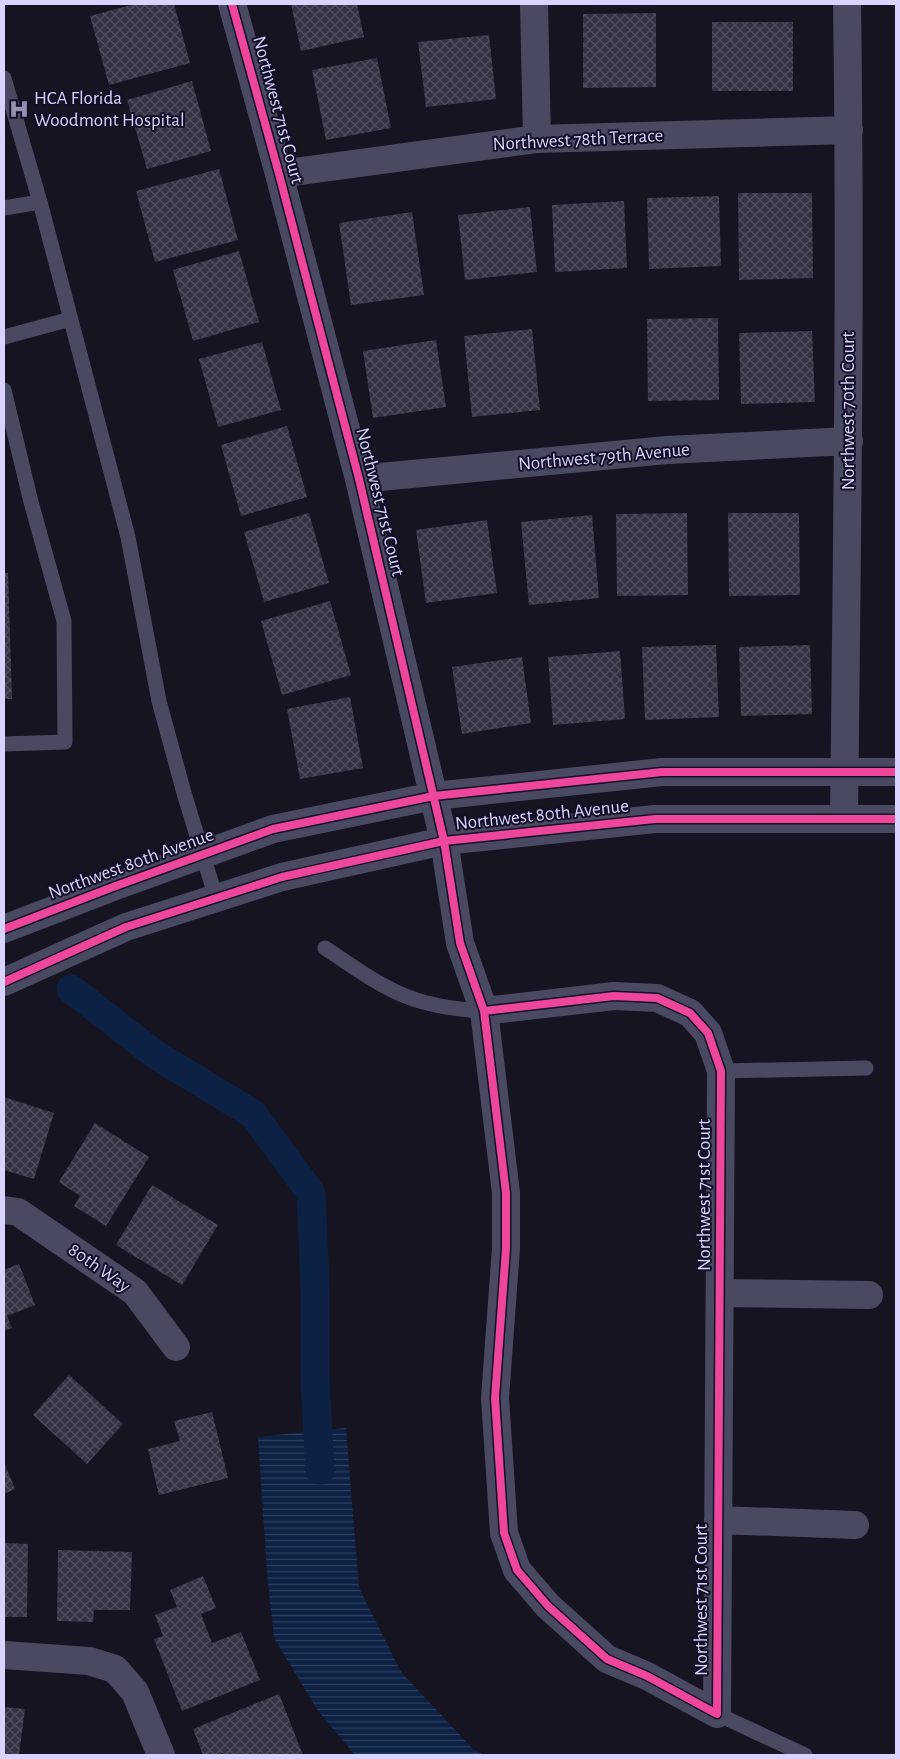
<svg xmlns="http://www.w3.org/2000/svg" width="900" height="1759" font-family="'Alegreya Sans',sans-serif">
	<defs>
		<pattern id="water-rules" width="6" height="5" patternUnits="userSpaceOnUse" patternTransform="scale(1.25)"><rect width="6" height="5" fill="#0d2144"/><path d="M0 2.5h6" fill="none" stroke="#304060"/></pattern>
		<pattern id="building-cross-hatch" width="8" height="8" patternUnits="userSpaceOnUse" patternTransform="scale(1.25)"><rect width="8" height="8" fill="#343243"/><path d="M0 0l8 8M0 8l8-8" fill="none" stroke="#514f5f"/></pattern>
	</defs>
	<rect width="100%" height="100%" fill="#161421"/>
	<!-- water -->
	<path fill="url(#water-rules)" d="M346,1428l13,160 42,84 72,77 11,6h-129l-37,-44 -44,-73 -7,-65 -9,-136z"/>
	<g fill="none" stroke-linecap="round" stroke-linejoin="round">
		<!-- canal -->
		<path stroke="#0d2144" stroke-width="29" d="M71,989l85,66 97,59 58,79 4,93v94l5,90"/>
	</g>
	<!-- building -->
	<path fill="url(#building-cross-hatch)" d="M135,4h39l16,59 -81,22 -19,-69z
		M291,4h66l7,33 -63,14z
		M656,13v74l-73,1v-74z
		M712,22h81v69h-81z
		M489,35l7,64 -70,8 -8,-65z
		M377,58l14,70 -65,12 -14,-70z
		M192,81l19,70 -64,18 -20,-69z
		M219,169l19,71 -83,22 -19,-71z
		M738,193h74l1,85 -74,2z
		M719,196l2,70 -72,3 -2,-71z
		M624,201l3,67 -72,4 -3,-67z
		M530,207l7,65 -72,8 -7,-65z
		M412,212l12,83 -73,10 -12,-82z
		M239,251l20,71 -66,19 -20,-71z
		M718,318l1,82 -71,1 -1,-82z
		M532,329l8,81 -68,7 -8,-81z
		M812,331l3,71 -74,2 -2,-71z
		M436,340l10,67 -73,11 -10,-67z
		M262,342l19,68 -63,17 -19,-68z
		M287,426l20,71 -66,19 -20,-71z
		M309,513l20,70 -65,19 -20,-70z
		M687,513l1,82 -71,1 -1,-82z
		M728,513h71l1,82 -71,1z
		M592,515l7,83 -70,7 -8,-83z
		M487,520l10,73 -71,10 -10,-73z
		M4,573h4l4,126h-8z
		M330,601l21,74 -69,20 -21,-74z
		M716,645l3,72 -74,3 -3,-73z
		M810,645l2,69 -71,2 -2,-69z
		M620,651l5,68 -72,6 -5,-68z
		M522,657l9,66 -69,11 -10,-67z
		M350,697l13,71 -63,11 -13,-70z
		M4,1097l50,16 -20,66 -30,-9z
		M95,1123l54,34 -43,69 -32,-20 6,-10 -21,-14z
		M152,1185l66,40 -36,60 -66,-40z
		M19,1264l16,41 -28,11 5,12 -8,3v-61z
		M69,1375l54,49 -36,40 -54,-49z
		M212,1412l16,66 -69,17 -11,-46 32,-8 -6,-20z
		M4,1462l11,27 -11,5z
		M4,1543l24,1 -1,73h-23z
		M58,1550l74,2 -2,58h-36l-1,12 -36,-1z
		M203,1576l13,32 -15,6 11,29 29,-11 19,48 -78,31 -28,-72 9,-3 -8,-21 22,-8 -7,-17z
		M279,1694l24,61h-79l-1,-2 -5,2h-15l-10,-26z
		M4,1707l21,2 -6,46h-15z"/>
	<g fill="none" stroke-linecap="round" stroke-linejoin="round">
		<!-- service -->
		<path stroke="#4a4962" stroke-width="15" d="M4,78l36,124 88,335 31,164 25,92 32,105
			M4,208l36,-6
			M4,337l67,-18
			M4,390l27,112 33,119 1,121 -61,2
			M325,948c32,21 64,46 102,55 19,5 38,7 57,8
			M721,1071l145,-3
			M717,1714l88,41"/>
		<!-- minor -->
		<path stroke="#4a4962" stroke-width="28" d="M232,4l47,170 80,305 85,362 16,102 24,68 130,-15 43,2 33,15 18,20 13,38 -4,643 -70,-38 -40,-17 -59,-53 -31,-36 -13,-37 -9,-135 11,-150v-55l-22,-182
			M534,4l3,135
			M279,174l258,-35 312,-9
			M359,479l308,-29 182,-9
			M844,819c3,-272 7,-543 3,-815
			M4,1210l14,2 117,80 41,55
			M720,1293l149,2
			M718,1520l137,5
			M4,1655l85,6 26,8 20,23 26,63"/>
		<!-- tertiary -->
		<path stroke="#4a4962" stroke-width="28" d="M4,929l109,-42 160,-58 161,-33 228,-24h234
			M4,982l122,-55 156,-50 162,-36 211,-22h241"/>
		<defs>
			<path id="cycleway" d="M232,4l47,170 80,305 85,362 16,102 24,68 130,-15 43,2 33,15 18,20 13,38 -4,643 -70,-38 -40,-17 -59,-53 -31,-36 -13,-37 -9,-135 11,-150v-55l-22,-182
				M4,929l109,-42 160,-58 161,-33 228,-24h234
				M4,982l122,-55 156,-50 162,-36 211,-22h241"/>
		</defs>
		<!-- cycleway casing -->
		<use href="#cycleway" stroke="#130f26" stroke-width="11"/>
		<!-- cycleway -->
		<use href="#cycleway" stroke="#ed469a" stroke-width="8"/>
	</g>
	<!-- icons -->
	<defs>
		<symbol id="hospital-bare" viewBox="-9 -9 18 18"><path d="M-5-5h3v3.5h4V-5h3V5h-3V1.5h-4V5h-3Z" fill="#9591b1" stroke="#130f26" stroke-width="2.5" paint-order="stroke"/></symbol>
	</defs>
	<g fill-rule="evenodd">
		<use href="#hospital-bare" x="5" y="95" width="28" height="28"/>
	</g>
	<g text-anchor="middle" dominant-baseline="central" stroke-width="4" stroke-linejoin="round" paint-order="stroke">
		<!-- poi labels -->
		<g font-size="19" fill="#d9d4ff" stroke="#130f26" text-anchor="start">
			<text x="34" y="98">HCA Florida<tspan x="34" dy="22">Woodmont Hospital</tspan></text>
		</g>
		<!-- street labels -->
		<g font-size="19" fill="#d9d4ff" stroke="#130f26">
			<text transform="translate(278 110) rotate(75)">Northwest 71st Court</text>
			<text transform="translate(578 140) rotate(-3)">Northwest 78th Terrace</text>
			<text transform="translate(848 411) rotate(-90)">Northwest 70th Court</text>
			<text transform="translate(604 457) rotate(-5)">Northwest 79th Avenue</text>
			<text transform="translate(380 502) rotate(76)">Northwest 71st Court</text>
			<text transform="translate(542 815) rotate(-6)">Northwest 80th Avenue</text>
			<text transform="translate(131 864) rotate(-20)">Northwest 80th Avenue</text>
			<text transform="translate(704 1195) rotate(-90)">Northwest 71st Court</text>
			<text transform="translate(99 1268) rotate(35)">80th Way</text>
			<text transform="translate(701 1600) rotate(-90)">Northwest 71st Court</text>
		</g>
	</g>
	<!-- border -->
	<rect width="900" height="1759" fill="none" stroke="#d9d4ff" stroke-width="10"/>
</svg>
